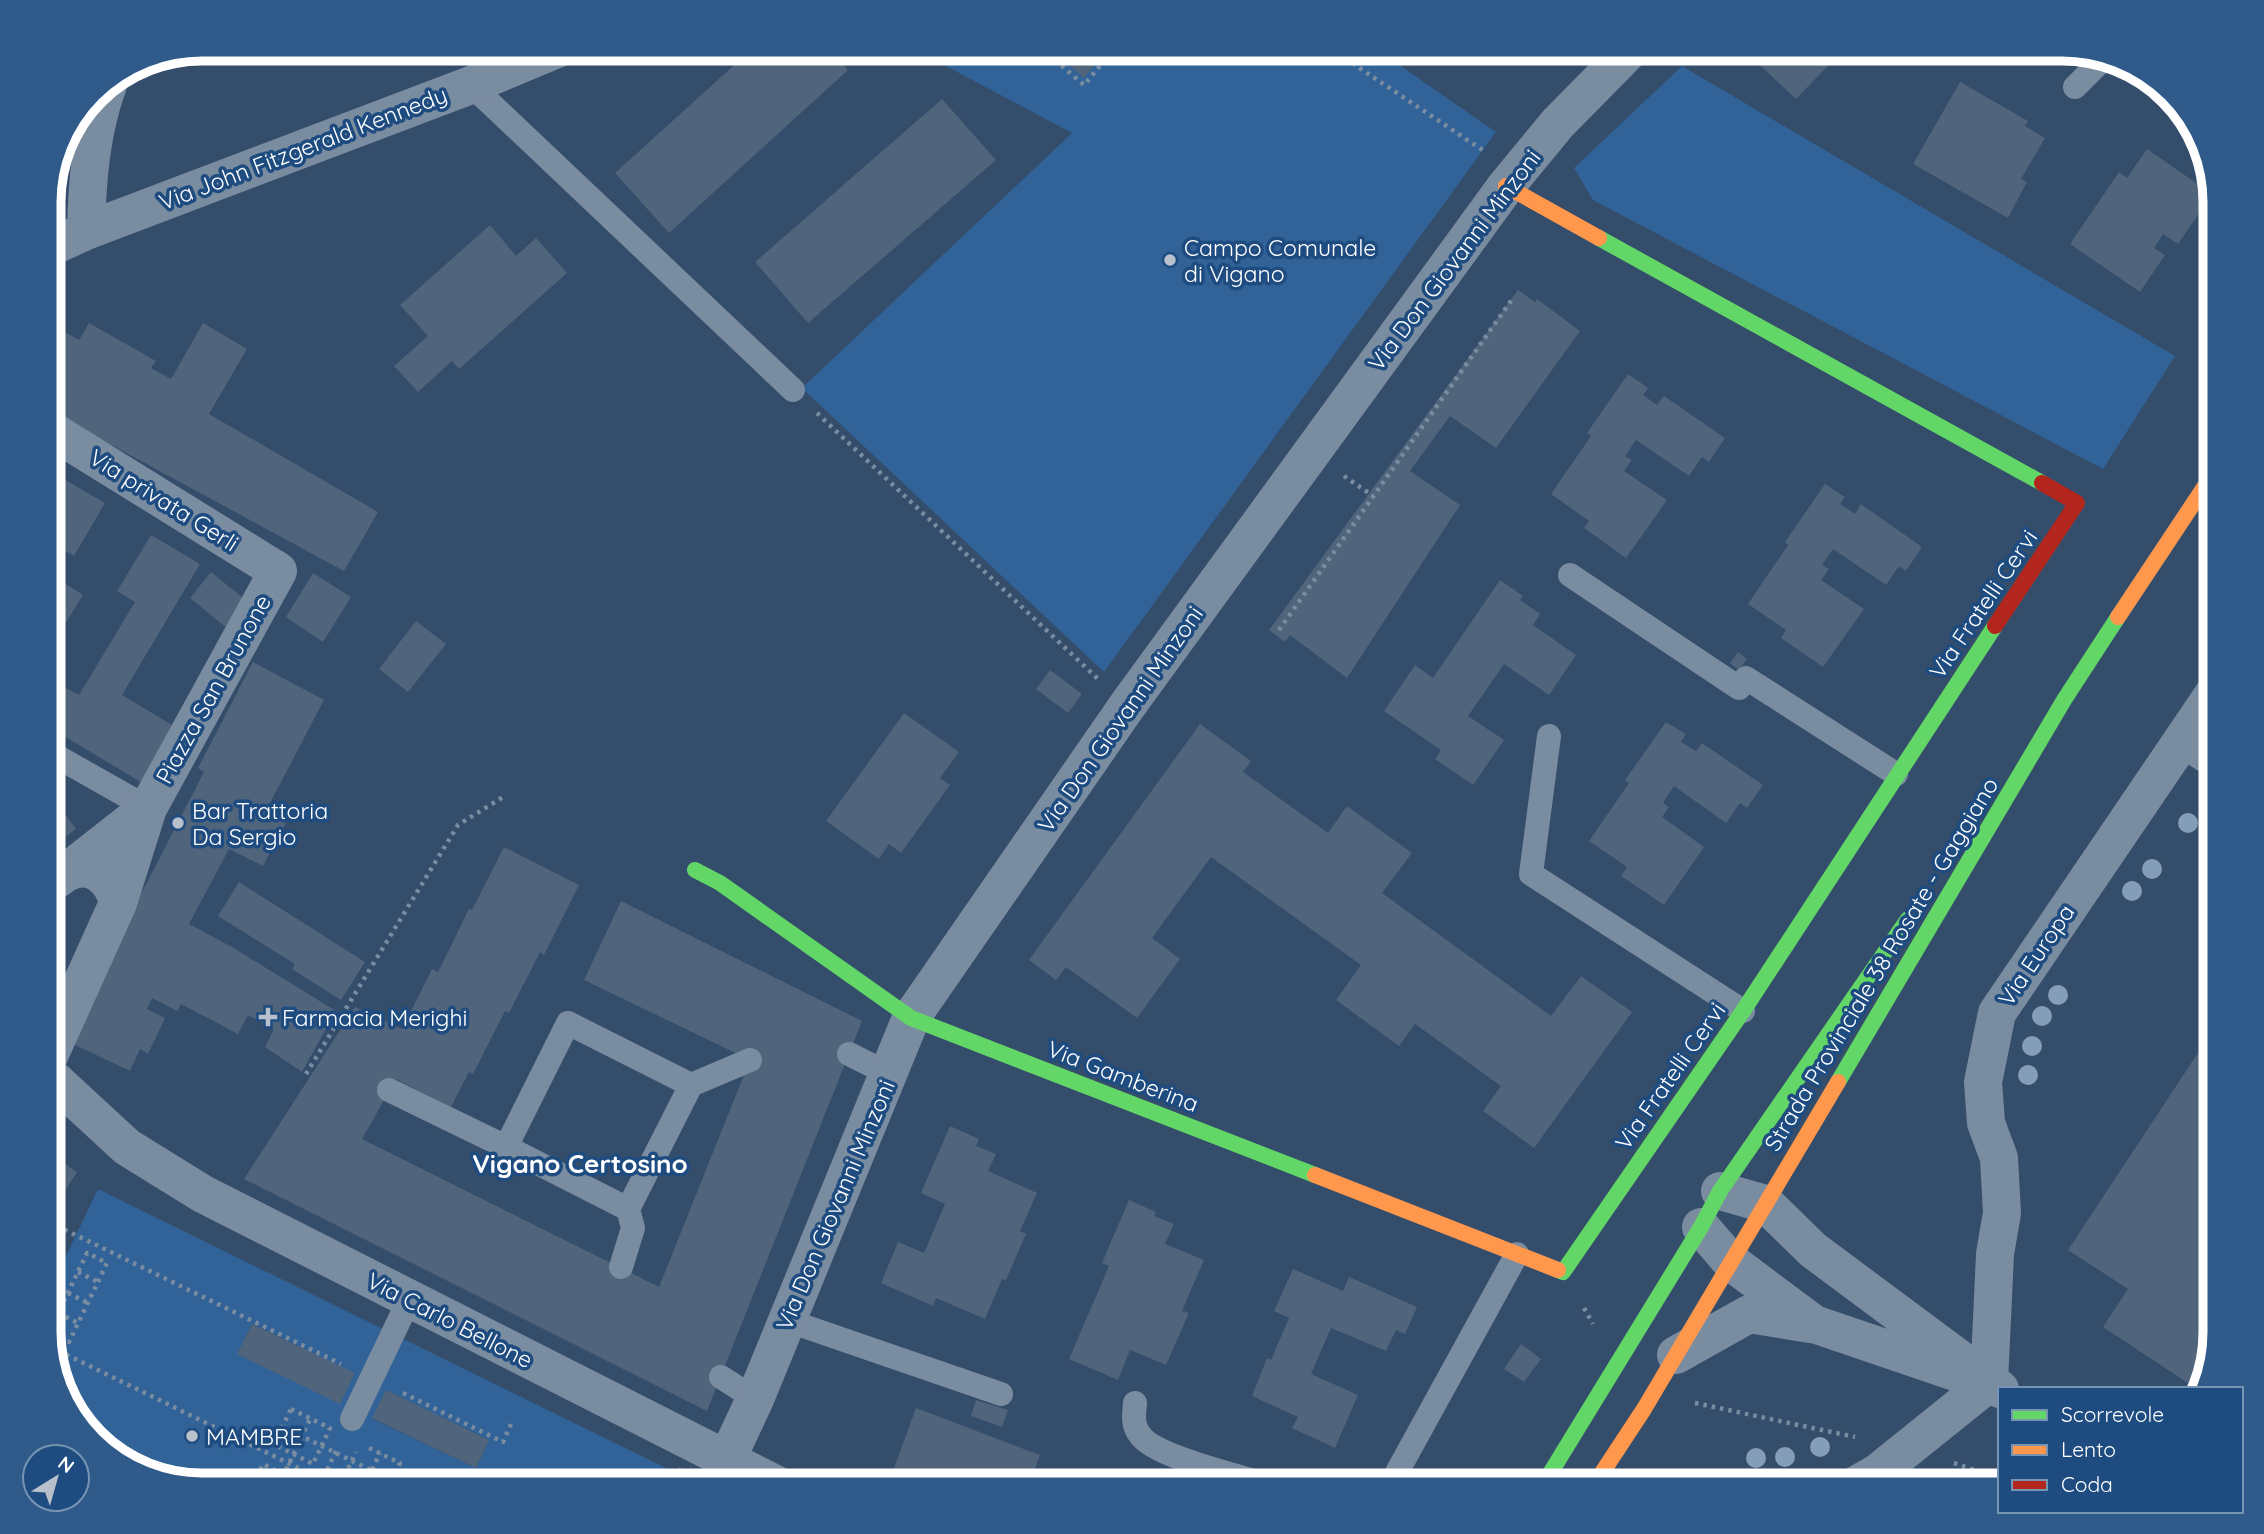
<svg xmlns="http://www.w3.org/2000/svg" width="2264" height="1534" font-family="Quicksand,sans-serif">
	<rect width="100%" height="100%" fill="#344d6a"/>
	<!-- green -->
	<path fill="#316398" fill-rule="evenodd" d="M914,49h462l120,83 -392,540 -302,-284 270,-255z
		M1682,66l493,290 -72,113 -510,-269 -19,-32z
		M98,1189l578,284 -4,9 7,3h-477l-85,-26 -48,-51 -20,-67v-49zM252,1324h1l101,49 -116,-20zM386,1391l103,49 -13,28 -103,-49z"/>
	<!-- building -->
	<path fill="#50647c" d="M752,49h77l19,21 -179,163 -54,-60z
		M1050,49h58l-24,29z
		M1743,49h101l-48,50z
		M1960,82l68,39 -3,5 20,12 -24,41 6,3 -19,36 -95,-54z
		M942,99l54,61 -188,163 -53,-61z
		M2147,149l65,45 -34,50 -15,-10 -9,14 11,7 -25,37 -70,-48 49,-72 8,6z
		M490,225l26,31 20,-18 31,35 -108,96 -7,-8 -34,31 -24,-26 34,-30 -28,-31z
		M1518,290l17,12 2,-3 43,32 -84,117 -46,-32 -40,55 50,34 -113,173 -57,-43 -5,7 -16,-12z
		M49,323l30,17 10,-17 67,38 -5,7 20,11 32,-56 44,26 -38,65 169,98 -34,59 -295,-160z
		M1628,374l20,14 -5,7 14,10 7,-9 61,42 -16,24 -7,-5 -13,19 -53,-36 -11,16 7,4 -8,11 43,29 -41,58 -42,-30 5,-7 -38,-27 40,-58 -4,-3z
		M49,460l17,10 -4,8 43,25 -31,53 -25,-14z
		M1825,484l20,13 -5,7 15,10 6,-10 61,43 -16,24 -7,-5 -13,19 -53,-36 -11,16 7,4 -8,11 43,29 -41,58 -42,-29 5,-8 -38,-26 40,-59 -3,-3z
		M151,535l49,29 -78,131 55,33 -33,56 -95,-57v-48l30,16 56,-93 -18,-11z
		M211,572l38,31 -21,26 -38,-31z
		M313,573l38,24 -28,45 -37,-25z
		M55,577l28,18 -34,55v-63z
		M1500,580l23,16 -3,4 20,14 -7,11 43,30 -27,40 -45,-31 -36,52 36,24 -31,45 -38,-26 6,-9 -57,-39 31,-46 18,13z
		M416,621l30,23 -38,48 -29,-23z
		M1738,652l9,7 -8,11 -9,-7z
		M253,662l71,38 -55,105 20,12 -26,49 -34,-17 -40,75 43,23 104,64 -34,61 -37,-25 9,-18 -26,-14 -10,19 -57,-30 -4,7 -25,-13 -5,11 18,9 -17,36 -8,-5 -10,22 -61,-29 52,-109 83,-161 -6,-4z
		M1050,670l32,24 -14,19 -32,-24z
		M904,713l55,39 -19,26 10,7 -49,68 -12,-9 -10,15 -53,-38z
		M1666,722l20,12 -5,8 15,9 6,-8 61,42 -16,23 -7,-5 -14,20 -52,-37 -11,17 6,4 -7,10 42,30 -40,58 -43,-29 6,-9 -38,-26 40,-58 -4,-3z
		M1200,724l51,37 -8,11 85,61 19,-27 65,47 -30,40 169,123 30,-40 51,36 -98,136 -51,-37 18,-25 -86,-62 -16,22 -63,-46 25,-35 -150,-108 -59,81 28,21 -43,59 -71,-51 -10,13 -27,-20z
		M49,792l27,37 -27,19z
		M504,847l75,38 -35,70 -4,-3 -31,61 -4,-2 -32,63 -4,-2 -18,35 -55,-28 -34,60 297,148 91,-227 -166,-80 37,-79 241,120 -155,390 -463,-232 111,-172 47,22 30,-60 6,3 31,-63 3,1z
		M239,882l126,80 -24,38 -49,-31 3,-5 -77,-48z
		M2215,1027v305l-18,57 -94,-62 25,-38 -60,-39z
		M950,1126l29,13 -3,7 20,8 -8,17 49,22 -17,38 6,3 -20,46 -4,-1 -17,40 -49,-21 -3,8 -52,-23 17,-41 26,11 21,-49 -24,-11z
		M63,1162l14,10 -13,20 -15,-11z
		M1129,1200l27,12 -2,4 20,8 -9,20 39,16 -22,51 7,2 -23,52 -36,-15 -12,30 -49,-21 40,-93 -7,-3z
		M1293,1269l50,22 6,-14 68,30 -12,27 -9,-4 -10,21 -55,-23 -20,46 47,21 -23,53 -43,-20 6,-11 -46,-21 15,-38 4,2 18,-42 -15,-7z
		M252,1324l103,49 -15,31 -103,-50z
		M1521,1344l20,15 -17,23 -20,-13z
		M386,1390l103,50 -13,28 -104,-50z
		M976,1400l32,10 -6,17 -31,-11z
		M916,1408l124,47 -11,30h-123l-16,-6z
		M679,1467l18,8 -5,10h-13l-7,-3z"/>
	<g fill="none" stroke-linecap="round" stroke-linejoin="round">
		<!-- path -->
		<path stroke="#7a8ca0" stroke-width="4.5" stroke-dasharray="3.5 5" stroke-linecap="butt" d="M1026,49l7,7 6,-7
			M1042,49l42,36 30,-36
			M1331,49l153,102
			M817,413l281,266
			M1344,476l29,20
			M1279,630l234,-332
			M306,1074l152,-249 45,-28
			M49,1222l292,142
			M49,1259l15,-30
			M78,1272l20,10
			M68,1293l20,10
			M1584,1308l9,16
			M58,1313l20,10
			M49,1332l38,-79 20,10 -38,79 -20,-10
			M51,1347l282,138
			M403,1393l100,49 9,-20
			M1695,1403l160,34
			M291,1409l39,19 -17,36 -39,-20z
			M283,1427l108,53
			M369,1448l31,15 -11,22
			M1954,1463l46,16
			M253,1485l10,-21 39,21
			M279,1485l31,-66
			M320,1485l16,-34
			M355,1485l-12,-6 13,-27
			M365,1485l15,-32"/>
		<!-- lane -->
		<path stroke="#7a8ca0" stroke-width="24" d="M471,85l322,305
			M2075,87l26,-26
			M1570,575l169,113 7,-10 150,96
			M1549,736l-18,138 212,137
			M49,752l99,56
			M568,1023l123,62 -63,124 -122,-62z
			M849,1054l40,20
			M691,1085l59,-25
			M389,1090l117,57
			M621,1267l12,-39 -5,-19
			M786,1320l215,74
			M721,1377l34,22
			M1135,1403c-1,12 -3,22 5,32 15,22 100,41 128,50
			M352,1419l57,-119
			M1390,1485l127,-231"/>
		<!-- street -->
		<path stroke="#7a8ca0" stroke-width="38" d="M86,231c1,-49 5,-100 22,-146
			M49,248l37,-17 385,-146 86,-36
			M49,429l229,142 -130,237 -30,95
			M2184,739l31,20
			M59,878l89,-70
			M49,885c6,-4 13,-10 19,-13 25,-12 45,8 50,31l-69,153
			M49,1075l78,72 76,47 574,291
			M1720,1191l46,13 47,46 187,139
			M1701,1227l30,35 83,62 144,49
			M1676,1355l73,-41 61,10
			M1989,1383l6,-129 7,-41 -3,-55 -13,-35 -3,-41 14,-69 218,-321
			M727,1459l28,-60 156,-381 216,-312 379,-520 52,-63 73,-74
			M1856,1485l21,-12 112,-90"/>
		<!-- fast -->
		<path stroke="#63d668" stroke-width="16" d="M1599,238l443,245
			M695,870l25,13 191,135 404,157
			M1838,1082l226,-382 54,-83
			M1558,1270l5,2 180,-261 252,-385
			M1543,1485l158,-258 19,-36 188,-272"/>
		<!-- slow -->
		<path stroke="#ff974d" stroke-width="16" d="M1506,186l93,52
			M2118,617l97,-146
			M1315,1175l243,95
			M1594,1485l50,-76 194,-327"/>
		<!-- jam -->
		<path stroke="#b3261e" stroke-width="16" d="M1995,626l82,-123 -35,-20"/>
	</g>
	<!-- trees -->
	<g fill="#849db8">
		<circle cx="2188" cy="823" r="10"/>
		<circle cx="2152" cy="869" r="10"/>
		<circle cx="2132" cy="891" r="10"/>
		<circle cx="2058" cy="995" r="10"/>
		<circle cx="2042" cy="1016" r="10"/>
		<circle cx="2032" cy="1046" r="10"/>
		<circle cx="2028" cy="1075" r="10"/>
		<circle cx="1820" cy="1447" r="10"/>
		<circle cx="1785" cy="1457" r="10"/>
		<circle cx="1756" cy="1458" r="10"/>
	</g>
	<!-- markers -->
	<g fill="#b8c1cb" stroke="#1e4c80" stroke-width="2.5">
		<circle cx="1170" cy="260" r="7"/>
		<circle cx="178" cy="823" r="7"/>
		<path d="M264.5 1006.5h7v7h7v7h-7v7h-7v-7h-7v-7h7z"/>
		<circle cx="192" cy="1436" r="7"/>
	</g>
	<g text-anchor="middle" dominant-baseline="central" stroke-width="7" stroke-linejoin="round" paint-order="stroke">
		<!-- street labels -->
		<g font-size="23" fill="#fff" stroke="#1e4c80">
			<text transform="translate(303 148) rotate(-21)">Via John Fitzgerald Kennedy</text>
			<text transform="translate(1454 260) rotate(-53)">Via Don Giovanni Minzoni</text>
			<text transform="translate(164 500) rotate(32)">Via privata Gerli</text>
			<text transform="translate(1983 604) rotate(-56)">Via Fratelli Cervi</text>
			<text transform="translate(213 689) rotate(-61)">Piazza San Brunone</text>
			<text transform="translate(1120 719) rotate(-55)">Via Don Giovanni Minzoni</text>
			<text transform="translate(2036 955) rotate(-56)">Via Europa</text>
			<text transform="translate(1881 964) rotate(-59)">Strada Provinciale 38 Rosate - Gaggiano</text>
			<text transform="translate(1123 1076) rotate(21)">Via Gamberina</text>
			<text transform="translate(1670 1076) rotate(-55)">Via Fratelli Cervi</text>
			<text transform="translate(835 1205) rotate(-67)">Via Don Giovanni Minzoni</text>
			<text transform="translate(450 1320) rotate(27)">Via Carlo Bellone</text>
		</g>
		<!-- poi labels -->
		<g font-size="23" fill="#fff" stroke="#1e4c80" text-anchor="start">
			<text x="1184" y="247">Campo Comunale<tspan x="1184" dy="26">di Vigano</tspan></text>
			<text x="192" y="810">Bar Trattoria<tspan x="192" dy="26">Da Sergio</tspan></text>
			<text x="282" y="1017">Farmacia Merighi</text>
			<text x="206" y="1436">MAMBRE</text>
		</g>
		<!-- quarter labels -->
		<g font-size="26" font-weight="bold" fill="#fff" stroke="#1e4c80">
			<text x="580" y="1163">Vigano Certosino</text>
		</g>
	</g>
	<!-- crop -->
	<path d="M0 0H2264V1534H0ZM202 61H2062A141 141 0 0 1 2203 202V1332A141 141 0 0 1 2062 1473H202A141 141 0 0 1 61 1332V202A141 141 0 0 1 202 61Z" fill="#305a8a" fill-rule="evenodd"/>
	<path fill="none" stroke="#fff" stroke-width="9" d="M202 61H2062A141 141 0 0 1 2203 202V1332A141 141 0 0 1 2062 1473H202A141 141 0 0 1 61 1332V202A141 141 0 0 1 202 61Z"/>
	<!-- legend -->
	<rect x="1998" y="1387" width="245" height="126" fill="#1e4c80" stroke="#7894b3" stroke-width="2"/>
	<rect x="2012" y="1410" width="35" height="10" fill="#63d668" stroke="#7894b3" stroke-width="2"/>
	<text x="2061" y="1422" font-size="21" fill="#ffffff">Scorrevole</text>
	<rect x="2012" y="1445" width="35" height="10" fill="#ff974d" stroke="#7894b3" stroke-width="2"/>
	<text x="2061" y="1457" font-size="21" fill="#ffffff">Lento</text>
	<rect x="2012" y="1480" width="35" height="10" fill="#b3261e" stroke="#7894b3" stroke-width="2"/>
	<text x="2061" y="1492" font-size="21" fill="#ffffff">Coda</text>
	<!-- north arrow -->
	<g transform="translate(56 1478) rotate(37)"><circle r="33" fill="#1e4c80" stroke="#7894b3" stroke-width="2"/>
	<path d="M0-5L12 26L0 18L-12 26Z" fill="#b8c1cb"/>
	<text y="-10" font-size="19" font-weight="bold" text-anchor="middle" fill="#ffffff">N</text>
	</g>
</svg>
